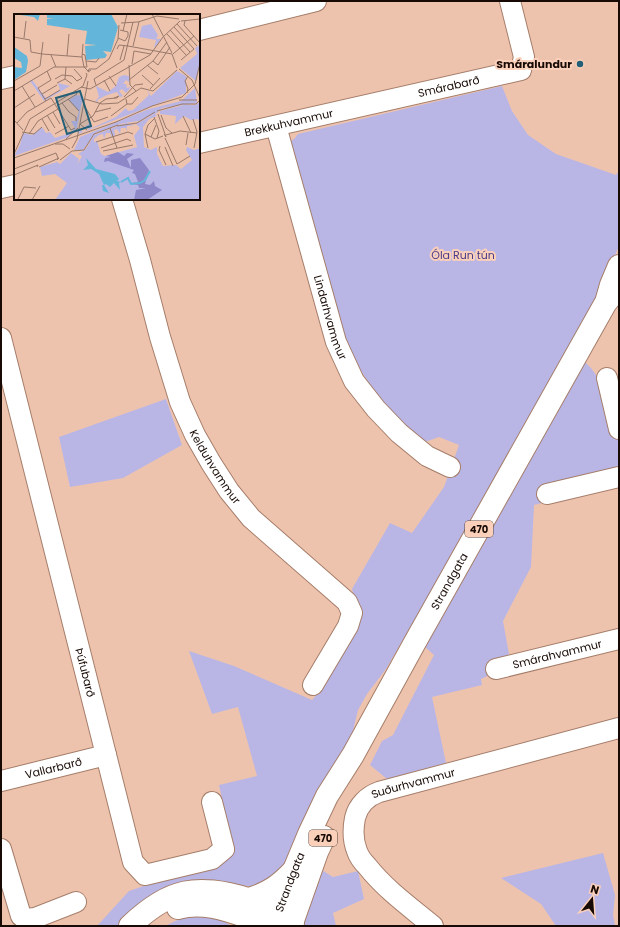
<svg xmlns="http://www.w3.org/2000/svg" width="620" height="927" font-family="Poppins,sans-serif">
	<rect width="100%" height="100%" fill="#eec3ae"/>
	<!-- green -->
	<path fill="#b9b6e6" d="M502,86l10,25 16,24 28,19 60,21 3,-4v75l-16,38 -95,175 -122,210 -19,25 -9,16 -7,29 -60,123 -34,25 -32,-4 -79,18 -28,25h-21l32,-35 92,-31 11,-17 -13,-58 38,-9 -19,-69 -26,7 -23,-63 45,15 78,34 14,-16 26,-48 4,-33 -4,-14 38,-66 22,10 32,-46 15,-42 -20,-8 -14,5 -16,-14 -20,-20 -20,-24 -21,-35 -57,-208 4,-3 3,-4z
		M584,361l7,7 18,25 10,53v38l-85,21 -3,62 -28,54 8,44 -30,14 1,6 -50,12 14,66 -59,16 -17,-14 12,-24 11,-6 41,-80 -9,-8z
		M166,399l16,46 -59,33 -53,9 -11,-50z
		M603,853l12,42 -2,20 2,11h-59l-15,-22 -40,-26z
		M317,867l16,10 25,-6 6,28 -31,14 3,13h-38z
		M188,915l32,3 11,8h-66z"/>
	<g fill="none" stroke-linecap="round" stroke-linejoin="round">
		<defs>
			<g id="minor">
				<path d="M199,30l117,-29"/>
				<path d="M1,79l14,-3"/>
				<path id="s1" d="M276,126l60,216 18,39 22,28 23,24 28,23 23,11"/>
				<path id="s2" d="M199,143l322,-73 3,-13 -14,-56"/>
				<path d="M1,188l14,-3"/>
				<path id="s3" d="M122,199l18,61 20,77 20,65 15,33 16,28 18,28 22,27 96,84 5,11 -4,13 -35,59"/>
				<path id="s4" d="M1,338l132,524 12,13 67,-16 12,-10 -12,-47"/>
				<path d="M607,378l12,51"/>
				<path d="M547,494l72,-17"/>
				<path id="s5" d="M496,669l123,-30"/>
				<path id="s6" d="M1,781l105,-26"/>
				<path d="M1,849l20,67 6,3 8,-1 41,-16"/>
				<path id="s7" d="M433,926c-23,-19 -47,-36 -66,-60 -4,-4 -8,-9 -10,-15 -4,-10 -4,-23 -2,-33 3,-13 13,-22 24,-26l240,-64"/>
			</g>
			<g id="major">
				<path d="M607,299l4,-14 8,-19"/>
				<path id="s8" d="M273,926l21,-56 15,-36 18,-38 26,-41 61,-111 191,-340 14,-18"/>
				<path d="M291,926l26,-74 7,-15"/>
			</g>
			<path id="highway" d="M249,899c20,-6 31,-14 45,-29
				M178,908c26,-8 54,4 78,12 6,2 13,6 18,6 6,0 13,-3 19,-4
				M130,926c40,-38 66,-42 118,-27 6,1 28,6 32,9 5,4 9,10 13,14"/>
		</defs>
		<!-- minor casing -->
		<use href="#minor" stroke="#a57e6a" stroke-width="22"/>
		<!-- major casing -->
		<use href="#major" stroke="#a57e6a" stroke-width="24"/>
		<!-- highway casing -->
		<use href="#highway" stroke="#a57e6a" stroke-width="24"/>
		<!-- minor -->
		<use href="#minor" stroke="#fff" stroke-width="20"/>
		<!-- major -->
		<use href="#major" stroke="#fff" stroke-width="22"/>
		<!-- highway -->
		<use href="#highway" stroke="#fff" stroke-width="22"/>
	</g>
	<!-- markers -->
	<circle fill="#235f77" stroke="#fbd0ba" stroke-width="1.5" cx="580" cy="64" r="4"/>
	<g text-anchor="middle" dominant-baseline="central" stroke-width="4" stroke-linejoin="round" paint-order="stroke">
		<!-- shield labels -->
		<g fill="#fbd0ba" stroke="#5b453b" stroke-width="1">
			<rect x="465" y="521" width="28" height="16" rx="3"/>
			<rect x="309" y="830" width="28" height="16" rx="3"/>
		</g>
		<g font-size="10" font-weight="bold" fill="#170904">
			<text x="479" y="529">470</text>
			<text x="323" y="838">470</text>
		</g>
		<!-- poi labels -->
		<g font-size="11" font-weight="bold" fill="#170904" stroke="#fbd0ba" text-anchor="end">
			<text x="572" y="64">Smáralundur</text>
		</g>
		<!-- street labels -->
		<g font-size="11" fill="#170904" stroke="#fbd0ba">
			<text stroke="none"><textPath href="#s2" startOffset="256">Smárabarð</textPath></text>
			<text stroke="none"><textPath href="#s2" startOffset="92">Brekkuhvammur</textPath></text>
			<text stroke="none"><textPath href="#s1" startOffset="199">Lindarhvammur</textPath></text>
			<text stroke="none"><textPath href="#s3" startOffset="285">Kelduhvammur</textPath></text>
			<text stroke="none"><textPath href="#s8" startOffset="388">Strandgata</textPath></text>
			<text stroke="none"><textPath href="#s5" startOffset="63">Smárahvammur</textPath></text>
			<text stroke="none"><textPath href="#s4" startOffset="345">Þúfubarð</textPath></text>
			<text stroke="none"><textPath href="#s6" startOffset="54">Vallarbarð</textPath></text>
			<text stroke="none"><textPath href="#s7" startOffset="213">Suðurhvammur</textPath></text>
			<text stroke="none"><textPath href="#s8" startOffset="47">Strandgata</textPath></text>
		</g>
		<!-- park labels -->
		<g font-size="11" fill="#493b89" stroke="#fbd0ba">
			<text x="463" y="255">Óla Run tún</text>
		</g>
	</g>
	<!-- overview -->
	<g transform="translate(14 14)">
		<rect width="186" height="186" fill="#eec3ae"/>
		<path d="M137,10l7,11 -2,4h5l-7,9 2,-8 -17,-3 3,-11zM186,31v16l-4,20 -16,-13 17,-14 -2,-6zM163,57l9,5v17l-108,41 2,-4 3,2 6,-3 -3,-3 3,-2 3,4 24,-11 10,-9 2,3 5,-1 16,-15 -2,-5 4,6zM110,61l5,1v6l-3,-2 -3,4h3l1,4 4,-1 -5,6 -4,-4 -3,2 4,5 -3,1 -3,-5 -10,3 -10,5 1,2 -3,-1 4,-4 -3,-11 12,6 8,-6 3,-9zM18,66l14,18 14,-8 -2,-7 12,3 -26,15 -14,-20zM181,74l2,15 -35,5 -5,5 -18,8 -15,2 -29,10 -12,17h-9l6,-13 69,-28 32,-8zM62,81l7,1 -6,32 -9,9 -54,19 6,-11 3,-12 9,2 10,-8 4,6 4,-1 5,6 15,-5 5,-5 -4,-7h5l3,-10 -10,-11zM186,88v22l-2,-5 -7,1 -7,-4 -9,8 1,-8 -16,-2v-3l24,-6h11zM141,100l2,2 -8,3 -6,8 1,20 7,3 6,-3v7l6,12 13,-1 5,4 11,-9 -6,-10 1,-3 7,3 6,-2v52h-145l12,-17 -12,-9 -13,2 -2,-9 17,-5 3,2 11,-11 8,6 -2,6 5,-9 -4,-2 8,-5 8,-14 32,-12 9,2 -8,1v5l-1,-3h-5l-1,6 -3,-5 -3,1 1,5 -3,2 -2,-4h-4l-2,6 -1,-5 -4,1 -5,4v3l3,-1 4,13 4,2 32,-9 -3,-11 6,-8 -4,-4z" fill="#b9b6e6"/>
		<path d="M104,138l6,4 3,-3 7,1 -7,5 4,9v-8l9,-2 9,12 -4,14 5,1 4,-4 1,5 7,4 -15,10h-13l2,-10 10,-2h-7l-1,-3 -6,-1 -4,-3 4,2 6,-1 -3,-8 -3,-1 2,-3 -26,-9 -4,1 1,-4 6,-1 -5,-1z" fill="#8e88c8"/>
		<path d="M0,0h26l-2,7 -4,-4zM33,0h64l7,13 -7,25 -8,-1 4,4 -2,3 -19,2 -1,-14 12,-1 -12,-1 2,-13 -40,-6v-6h7l-7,-1zM0,33l13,9 1,5 -2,11 -12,8v-13l8,1 -1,-6 -7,-4zM72,144l10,11 19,5 4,5 -2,2 4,1 -2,1 1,7 -6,-7 -4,4 -4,-3 -2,1 5,8 -6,-2 -1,-6h2l-5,-11 -8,-5 -8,1 5,-5z" fill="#63b6d9"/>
		<path fill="none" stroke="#63b6d9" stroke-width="2" d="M107,168l7,-4 3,6 9,-1 5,-3 5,-9"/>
		<path fill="none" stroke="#98796a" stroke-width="1" d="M138,0l20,39M167,7l19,-2M171,7l-1,4 16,18M107,9l17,-1 19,-6 22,3M163,10l20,22M160,13l20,22 -13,11M156,16l20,22M109,17l4,-17M153,20l19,21M0,23l16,3 1,12 11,2 40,3 1,-13M10,24l2,-17M104,24l7,3 3,-5v-4l-8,-2M114,32l44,8M119,32l6,-24M103,35l2,-4 9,1M120,37l17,3M158,40l5,14M159,40l21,-18M37,41l5,12M53,42l2,-22M68,43l2,10 4,4M106,46l4,-14M72,47l10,1 3,-4M139,47l5,4 12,-18M118,50l2,-13M115,51l1,20 6,6M133,51l11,9M165,55l13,11 8,18M77,56l-3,2 1,-3h7l13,-10 9,-20 1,-14M128,61l11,10M95,62l7,10M41,65l7,-4 10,1 5,5 5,-3 -8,-9M51,65l1,-12M90,66l6,11M115,66l24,-19 14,-19M0,67l26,-15 3,-24M43,69l8,-4 7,5M82,71l-2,-6 30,-19 9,-38M8,72l13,21M67,73l9,2 60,-34 13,-18 17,-16M136,75l10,-11M0,77l40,-24h33l-2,-12 -3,-1M173,79l1,-4 -3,-8 3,-5M28,80l15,-9M110,83l11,-12 8,-1M31,85l15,-9M54,85l11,12M71,85l17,5 16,-1 23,-15 12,3 24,-21M165,86h18M32,87l-8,-13 13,-8 -4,-9M48,89l7,9 7,5v4M113,90h5l6,-7M70,91l10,17 14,-5M43,92l20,-12 -2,-4M0,94l21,-14M143,97l25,-7h14l3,-3M39,98l7,12M81,98l16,-4M144,100l8,23 -2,-3M33,101l8,13M147,101l5,13 6,5M97,102l16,-12 -1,-5M169,102l8,17M140,103l5,14 -2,7M28,105l7,12M179,105l4,13 -3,16M0,106l9,10M3,109l10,-11 24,-14 20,32 4,-2M103,112l20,-3 18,-11M96,114l7,20M73,116l-7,-6 13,-8 7,-13 6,-4 10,-1h1l2,-2 -5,2M8,118l12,2 8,-7M15,120l9,-13 20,-12M41,120l14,-8M131,120l10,5 8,-3M152,121l14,-4 17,2M137,123l5,-12M151,124l12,26 13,-8M52,125l12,-11M82,128l32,-10 5,2M41,130h8l7,5M172,131l2,-12M146,132l-1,4 7,15M151,133l8,19M58,134l5,-9 11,-58M87,134l26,-9 4,2M134,134l-3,-14 3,-9 6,-6M58,137l12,-1 10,-16 24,-9M89,137l30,-6M0,140l16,-35 53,-33 4,-11 -1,-2M0,144l102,-36 36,-16 30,-9 13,-13 5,-21M46,146l12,-9M25,153l20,-9 -2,2M0,155l42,-16 2,5M0,161l24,-10 -1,2M4,185l6,-12 12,1M18,186l8,-14"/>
		<path fill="#235f77" fill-opacity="0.15" stroke="#235f77" stroke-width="2" d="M66,77l11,35 -24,8 -11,-36z"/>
		<rect width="186" height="186" fill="none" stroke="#170904" stroke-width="2"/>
	</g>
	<!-- border -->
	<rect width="620" height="927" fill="none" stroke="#170904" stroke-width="4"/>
	<!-- north arrow -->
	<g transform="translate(592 899) rotate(17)" stroke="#fbd0ba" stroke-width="3" paint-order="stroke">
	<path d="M0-3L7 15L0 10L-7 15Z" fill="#170904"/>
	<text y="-6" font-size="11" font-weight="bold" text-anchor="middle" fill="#170904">N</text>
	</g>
</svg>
